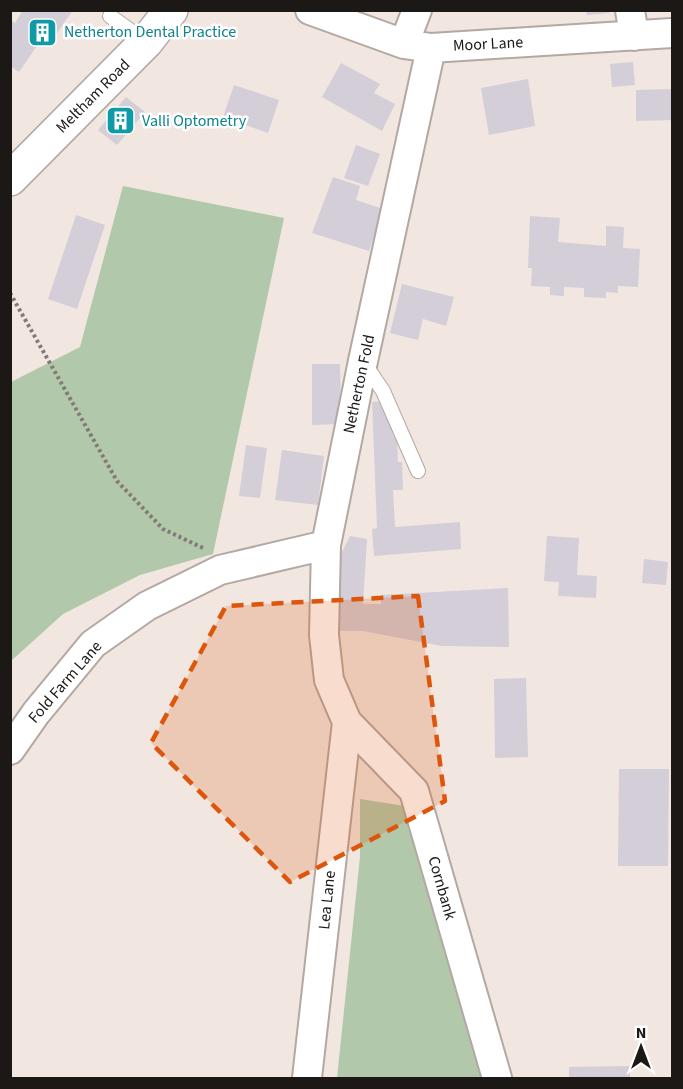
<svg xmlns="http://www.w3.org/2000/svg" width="683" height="1089" font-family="'Source Sans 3',sans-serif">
	<rect width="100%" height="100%" fill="#f1e6e0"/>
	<!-- green -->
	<path fill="#b1c8aa" d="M123,186l161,32 -71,336 -73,21 -77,39 -52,47v-279l69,-35z
		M360,799l45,7 82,272h-150l23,-221z"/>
	<!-- building -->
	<path fill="#d3ced8" d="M23,10h50l-25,36 -7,-6 -22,32 -9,-6v-46l5,3z
		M586,10h23v3l-22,2z
		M633,62l2,23 -23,2 -2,-23z
		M341,63l39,21 -6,9 21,11 -13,27 -60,-34z
		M528,79l7,47 -46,9 -8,-47z
		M234,85l45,15 -11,33 -45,-16z
		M672,89v31l-36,1v-31z
		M126,97l19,15 -28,33 -19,-15z
		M356,145l24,9 -12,32 -24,-8z
		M333,177l27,9 -4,14 27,9 -14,42 -57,-18z
		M76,215l29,10 -28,84 -29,-10z
		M530,216l30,2 -2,24 48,4v-20l18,1 -1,21 17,1 -2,38 -20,-1v7l-12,-1v6l-22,-1v-9l-20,-1v9l-14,-1v-8l-19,-1 1,-18h-4z
		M402,284l52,13 -8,29 -23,-7 -5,21 -28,-7z
		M312,364h28l1,60 -29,1z
		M383,401l9,20 1,15 4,1 1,25h4l1,28h-10l2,37 65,-5 1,27 -87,7 -2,-27 5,-1 -5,-126z
		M246,445l21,3 -7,50 -21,-2z
		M282,450l42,6 -6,49 -43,-5z
		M350,536l17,3 -4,65h18v-9l127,-7 1,59 -67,-1 -79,-15h-26l2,-73z
		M547,536l32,2 -2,37 20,1 -1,22 -38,-2 1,-14 -15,-1z
		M644,559l24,3 -2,23 -24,-2z
		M526,678l2,79 -33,1 -1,-79z
		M619,769h50l-1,97h-50z
		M630,1066v12h-61v-11z"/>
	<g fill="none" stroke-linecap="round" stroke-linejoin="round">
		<defs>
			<path id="lane" d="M110,16l36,26
				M364,363l19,28 35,80"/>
			<path id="street" d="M310,10l94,34 27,4 241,-15
				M630,10l4,26
				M404,44l13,-34
				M431,48l-68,313 -37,184 -2,90 5,45 18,42 67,69 83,287
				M10,750l26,-37 57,-69 54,-38 73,-36 106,-25
				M307,1078l40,-356"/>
			<path id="secondary" d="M10,179l136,-137 25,-32"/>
		</defs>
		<!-- lane casing -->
		<use href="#lane" stroke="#b3a8a2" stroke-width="16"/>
		<!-- street casing -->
		<use href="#street" stroke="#b3a8a2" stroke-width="32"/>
		<!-- secondary casing -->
		<use href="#secondary" stroke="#b3a8a2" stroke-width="36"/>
		<!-- path -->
		<path stroke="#827a77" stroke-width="4" stroke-dasharray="3 3" stroke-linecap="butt" d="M10,293l107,188 46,48 40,19"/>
		<!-- lane -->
		<use href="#lane" stroke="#fff" stroke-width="14"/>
		<!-- street -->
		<use href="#street" stroke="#fff" stroke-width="28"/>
		<!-- secondary -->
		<use href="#secondary" stroke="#fff" stroke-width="33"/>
	</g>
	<!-- marked area -->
	<path fill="#de560c" fill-opacity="0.2" stroke="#de560c" stroke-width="4.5" stroke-dasharray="12 8" stroke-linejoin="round" d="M418,596l27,205 -155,81 -139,-139 75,-137z"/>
	<!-- icons -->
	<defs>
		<symbol id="building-square" viewBox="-11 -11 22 22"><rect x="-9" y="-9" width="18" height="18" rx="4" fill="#0f9aa8" stroke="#fff"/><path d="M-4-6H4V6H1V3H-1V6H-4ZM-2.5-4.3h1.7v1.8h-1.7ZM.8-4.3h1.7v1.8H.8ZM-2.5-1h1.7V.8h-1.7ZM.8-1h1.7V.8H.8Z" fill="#fff"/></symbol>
	</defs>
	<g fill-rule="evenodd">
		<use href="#building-square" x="26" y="16" width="33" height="33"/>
		<use href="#building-square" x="104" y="104" width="33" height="33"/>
	</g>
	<g text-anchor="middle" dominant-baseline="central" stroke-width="5" stroke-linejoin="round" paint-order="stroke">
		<!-- culture labels -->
		<g font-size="16" fill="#0d838f" stroke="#fff" text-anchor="start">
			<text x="64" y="32">Netherton Dental Practice</text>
			<text x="142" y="121">Valli Optometry</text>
		</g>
		<!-- street labels -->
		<g font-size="16" fill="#1c1816" stroke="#fff">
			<text transform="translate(488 44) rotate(-3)">Moor Lane</text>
			<text transform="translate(93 96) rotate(-45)">Meltham Road</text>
			<text transform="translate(359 384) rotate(-78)">Netherton Fold</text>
			<text transform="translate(65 682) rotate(-49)">Fold Farm Lane</text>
			<text transform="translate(442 888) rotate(74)">Cornbank</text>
			<text transform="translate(327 900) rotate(-84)">Lea Lane</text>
		</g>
	</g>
	<!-- border -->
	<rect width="683" height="1089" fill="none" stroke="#1c1816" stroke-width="24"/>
	<!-- north arrow -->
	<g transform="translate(641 1047)" stroke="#ffffff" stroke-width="4.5" paint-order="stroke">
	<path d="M0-4.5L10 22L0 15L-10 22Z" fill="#1c1816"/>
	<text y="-9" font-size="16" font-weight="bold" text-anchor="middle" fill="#1c1816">N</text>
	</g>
</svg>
